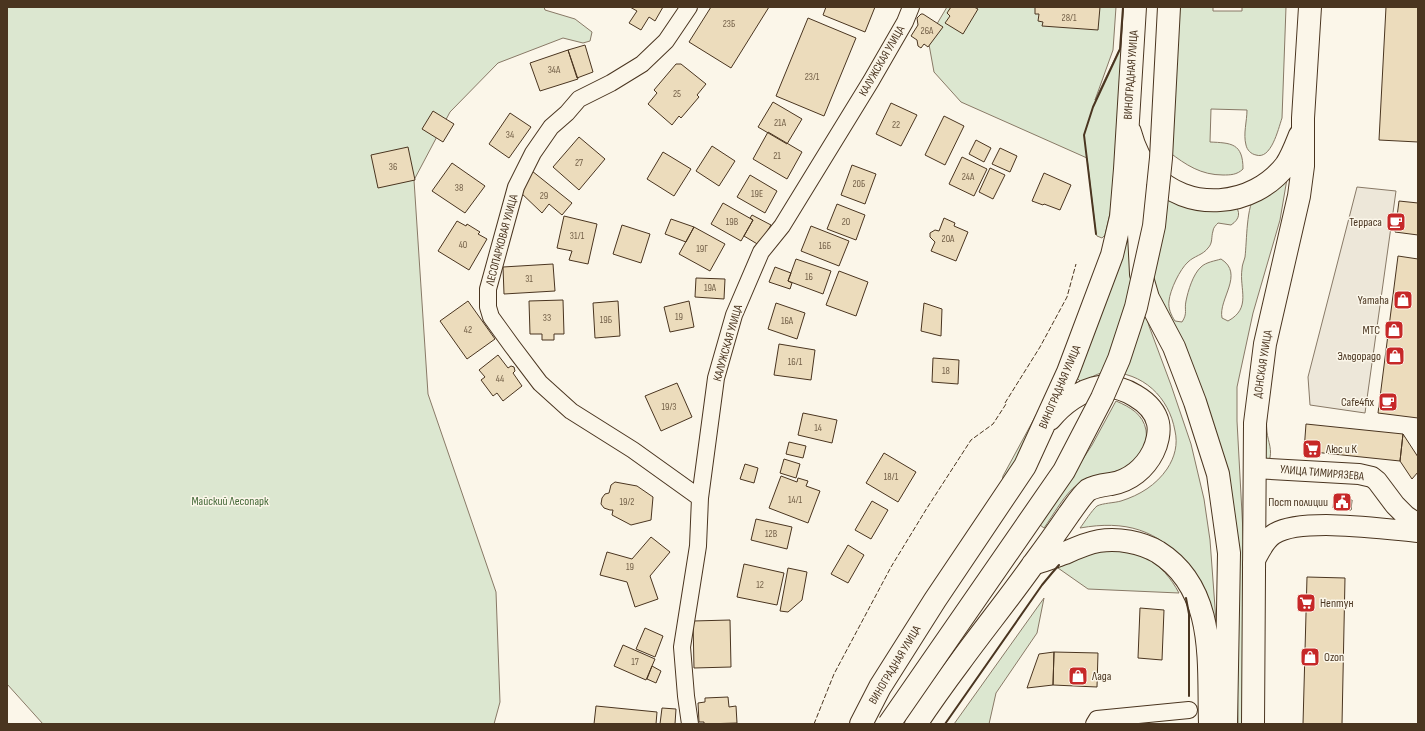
<svg xmlns="http://www.w3.org/2000/svg" width="1425" height="731" font-family="'Sofia Sans Condensed',sans-serif">
	<rect width="100%" height="100%" fill="#fbf6e9"/>
	<!-- green -->
	<path fill="#dce7d0" stroke="#887966" d="M7,7h537l1,3 30,9 17,13 -2,9 -7,2 -20,-5 -65,25 -48,49 -36,68 14,214 68,198 4,110 -6,22h-451l-36,-40z
		M947,7h169l-3,43 -18,50 23,-48 2,-3h3l-10,151 -8,35 -3,3 -5,-2 -1,-2 -9,-76 -126,-56 -27,-30 -6,-33z
		M1171,7h42v4h29v-4h44l-4,111c-4,12 -11,42 -26,37 -5,-1 -9,-5 -10,-10 -3,-11 1,-24 1,-35l-36,-1 -1,33c21,1 33,1 33,27 -6,6 -13,6 -20,6 -22,0 -37,-10 -54,-23z
		M1289,167l-9,53 -27,93 -16,74v34l8,148 1,155h-8l-3,-174 -85,-270 13,-95 71,19c7,8 6,15 -3,21l-13,-2c-2,2 -5,5 -5,8 -2,6 0,12 -5,17 -5,7 -14,8 -20,14 -8,7 -18,28 -19,39 -1,7 2,14 6,20l7,1c6,-9 2,-12 4,-21 2,-10 7,-27 15,-34 5,-5 14,-6 20,-8 24,15 -3,40 1,59l6,3c24,-13 11,-32 14,-52 0,-4 2,-8 3,-12 2,-16 1,-51 11,-63 6,-8 25,-20 33,-27z
		M1128,235l8,45 13,46 22,59 20,59 13,55 6,41 6,81 2,103 -30,-158c-30,-37 -63,-46 -108,-38 4,-5 12,-18 17,-22 6,-3 17,-3 24,-5 19,-6 35,-16 46,-32 8,-12 11,-25 8,-38 -6,-34 -32,-59 -68,-59 -8,0 -18,7 -26,10l-4,-4 49,-141z
		M1116,401c14,6 27,13 30,29 1,9 0,15 -5,22 -3,4 -6,9 -10,12 -15,11 -37,10 -54,21 -11,7 -25,32 -33,43l-4,-3 52,-80z
		M1041,406v15l-39,62 1,-7z
		M1267,409c0,7 -1,15 0,23 1,10 6,18 2,29h-6z
		M1109,547c11,3 26,5 36,10 15,8 26,21 34,36l-91,-4 -30,-21 9,-9z
		M1044,598l-7,35 -41,60 -7,31h-35z"/>
	<!-- parking -->
	<path fill="#ede7d9" stroke="#887966" d="M1357,187l39,4 -31,222 -55,-8 -2,-28z"/>
	<!-- building -->
	<path fill="#ecdcbc" stroke="#4a3520" d="M630,7h33l-8,14 -6,-4 -8,13 -12,-7 8,-12z
		M711,7h58l-38,61 -42,-26z
		M826,7h49l-10,25 -42,-17z
		M951,7h23l4,2 -15,25 -18,-11 5,-7 -3,-3z
		M1035,7h65l-2,23 -56,-4 1,-4 -5,-1 1,-7h-4z
		M1386,7h32v135l-39,-2z
		M921,14h2l20,13 -15,20 -4,-3 -3,4 -3,-2 -1,-6 -6,-4 7,-11 -1,-7z
		M808,18l48,20 -32,78 -48,-20z
		M585,45l8,27 -16,6 -9,-28z
		M568,50l10,29 -38,12 -10,-28z
		M676,64h5l25,20 -9,11 2,2 -18,21 -2,-2 -7,9 -24,-21 9,-11 -3,-3z
		M773,102l29,17 -15,25 -29,-17z
		M891,103l26,12 -16,31 -25,-12z
		M433,111l21,13 -11,18 -21,-13z
		M510,113l21,14 -22,31 -20,-14z
		M944,116l20,10 -19,39 -20,-10z
		M768,132l34,20 -15,27 -34,-20z
		M579,137l26,22 -26,31 -26,-23z
		M976,140l15,8 -7,14 -15,-8z
		M712,146l23,15 -16,25 -23,-15z
		M408,147l7,33 -37,8 -7,-33z
		M1000,148l17,8 -7,16 -18,-8z
		M663,152l28,17 -17,27 -27,-17z
		M962,157l25,12 -13,27 -25,-12z
		M452,163l33,23 -20,27 -33,-22z
		M852,165l24,9 -11,30 -24,-9z
		M990,168l15,7 -12,24 -14,-7z
		M532,171l40,32 -10,12 -13,-11 -7,9 -24,-23z
		M1044,173l27,12 -11,25 -16,-6 -1,1 -11,-4z
		M750,175l27,16 -12,22 -28,-16z
		M1399,201l19,2v32l-23,-3z
		M723,203l30,17 -12,21 -30,-17z
		M837,204l28,11 -9,25 -29,-11z
		M752,215l19,10 -12,20 -15,-9 9,-16 -3,-2z
		M564,216l33,8 -9,40 -19,-4 3,-9 -15,-3z
		M944,218l11,5 -1,3 14,6 -12,29 -25,-10 4,-9 -5,-5v-4l5,-3 4,1z
		M671,219l23,8 -8,15 -21,-8z
		M457,221l9,5 1,-2 13,8 -2,2 9,5 -18,31 -31,-19z
		M622,225l28,9 -9,29 -28,-9z
		M811,226l38,15 -10,25 -38,-15z
		M694,227l31,17 -15,27 -31,-17z
		M1398,256l20,3v159l-40,-5z
		M796,259l35,12 -8,23 -35,-13z
		M553,264l2,27 -51,3 -1,-27z
		M775,267l16,6 -3,8 4,2 -2,6 -21,-7z
		M839,271l29,11 -12,34 -30,-11z
		M696,278l29,1 -1,20 -29,-2z
		M563,300l1,34h-10v6h-12v-6h-12l-1,-33z
		M468,301l27,38 -28,20 -27,-38z
		M618,301l2,35 -25,2 -2,-35z
		M689,301l5,26 -24,5 -6,-25z
		M776,303l29,10 -8,26 -29,-10z
		M924,303l18,6 -1,27 -20,-5z
		M779,344l36,6 -4,30 -37,-5z
		M498,355l10,13 3,-2 3,1 1,4 -2,2 9,13 -19,15 -6,-8 -4,3 -12,-16 4,-3 -6,-7z
		M933,358l26,2 -1,24 -26,-2z
		M677,383l15,34 -31,14 -16,-35z
		M803,413l34,7 -5,23 -34,-8z
		M1306,424l97,10 -3,27 -96,-10z
		M1403,434l15,23v15l-6,7 -12,-18z
		M789,442l17,4 -3,12 -17,-4z
		M884,453l32,19 -18,30 -32,-19z
		M784,459l16,5 -4,14 -16,-5z
		M745,464l13,4 -4,15 -14,-4z
		M781,476l16,6 1,-4 10,3 -2,5 14,5 -12,32 -39,-15z
		M615,482l22,4 16,11 -2,23 -20,5 -19,-10 1,-5h-3l-6,-2 -3,-4 1,-6 3,-4 4,-1 2,-8z
		M1334,498l18,2 -1,10 -18,-2z
		M872,501l16,9 -17,29 -16,-9z
		M756,519l36,8 -5,22 -36,-9z
		M651,537l19,15 -20,24 8,23 -23,8 -8,-25 -27,-7 7,-23 25,7z
		M848,545l16,10 -16,28 -17,-9z
		M744,564l40,9 -7,32 -40,-8z
		M788,568l19,4 -5,28 -14,12 -8,-1z
		M1307,577l38,1 -3,146h-39z
		M1140,608l24,2 -2,50 -24,-2z
		M730,620l1,47 -37,1 -1,-47z
		M645,628l18,8 -8,21 -19,-8z
		M623,645l32,14 -9,21 -32,-14z
		M1054,652l44,1 -1,34 -44,-2z
		M1054,652l-1,33 -26,3 12,-34z
		M652,666l9,5 -5,12 -9,-4z
		M728,697l1,10 7,-1 1,17 -33,1v-2h-5l-1,-19 7,-1v-4z
		M596,706l61,6 -1,12h-62z
		M662,708l14,1 -1,15h-15z"/>
	<g fill="none" stroke-linecap="round" stroke-linejoin="round">
		<defs>
			<path id="minor" d="M689,7l-23,34 -24,23 -31,19 -32,16 -12,14 -16,14 -18,26 -17,34 -28,102v18l3,10 21,29 28,37 31,28 62,39 67,48
				M690,724l-4,-28 -4,-49 16,-101 2,-48 16,-120 18,-63 27,-63 21,-26 89,-145 34,-59 6,-15
				M1094,724l3,-5 92,-9"/>
			<path id="tertiary" d="M1254,468l105,6 13,3 5,4 18,24 11,11 12,8
				M1253,564c6,-11 11,-24 21,-30 27,-17 111,-5 144,-2"/>
			<path id="primary" d="M1130,132c4,15 10,29 21,41 36,40 102,35 135,-8 6,-9 10,-20 14,-30
				M1133,174l4,19 4,81 7,24 26,49 21,55 23,72 11,79 -3,171
				M1033,564c11,-4 21,-7 32,-11 11,-5 22,-10 34,-12 19,-3 42,1 59,11 59,37 50,111 52,172
				M861,724l19,-37 55,-87 90,-134 43,-94 44,-117 9,-38 4,-48 10,-162
				M916,724c14,-21 29,-42 44,-62 24,-33 50,-65 74,-99 12,-16 24,-33 35,-49 6,-8 12,-18 19,-24 7,-4 16,-5 23,-6 19,-3 34,-16 42,-32 4,-8 7,-20 5,-29 -5,-22 -37,-39 -58,-36 -19,3 -38,17 -50,32
				M1253,724l2,-301 10,-79 34,-148 4,-30v-48l7,-111"/>
		</defs>
		<!-- minor casing -->
		<use href="#minor" stroke="#4a3520" stroke-width="18"/>
		<!-- tertiary casing -->
		<use href="#tertiary" stroke="#4a3520" stroke-width="22"/>
		<!-- primary casing -->
		<use href="#primary" stroke="#4a3520" stroke-width="24"/>
		<!-- minor -->
		<use href="#minor" stroke="#fbf6e9" stroke-width="16"/>
		<!-- tertiary -->
		<use href="#tertiary" stroke="#fbf6e9" stroke-width="20"/>
		<!-- primary -->
		<use href="#primary" stroke="#fbf6e9" stroke-width="22"/>
		<defs>
			<path id="primary-bridge" d="M889,724l175,-253 38,-73 17,-39 17,-52 18,-81 7,-68 8,-151"/>
		</defs>
		<!-- primary-bridge casing -->
		<use href="#primary-bridge" stroke="#4a3520" stroke-width="24" stroke-linecap="butt"/>
		<!-- primary-bridge -->
		<use href="#primary-bridge" stroke="#fbf6e9" stroke-width="22"/>
		<!-- fence -->
		<path stroke="#4a3520" stroke-width="1" stroke-dasharray="5 2" stroke-linecap="butt" d="M1005,403l35,-56 27,-50 9,-33
			M814,724l20,-50 57,-107 36,-59 44,-68 22,-16 13,-20"/>
		<!-- wall -->
		<path stroke="#4a3520" stroke-width="2" d="M1096,234l-12,-99 9,-28 27,-58 3,-42
			M1186,598l3,16v82
			M945,724l97,-139 10,-12 7,-8"/>
	</g>
	<!-- icons -->
	<defs>
		<symbol id="cafe-square" viewBox="-11 -11 22 22"><rect x="-9" y="-9" width="18" height="18" rx="4" fill="#c62828" stroke="#fbf6e9"/><path d="M-5.5-4.5H6V0H3Q3 3.5 0 3.5H-2.5Q-5.5 3.5-5.5 0ZM3-3.2v2h1.7v-2ZM-6 4.5H4V6H-6Z" fill="#fff"/></symbol>
		<symbol id="shop-square" viewBox="-11 -11 22 22"><rect x="-9" y="-9" width="18" height="18" rx="4" fill="#c62828" stroke="#fbf6e9"/><path d="M-5-2.5h2.3a2.7 3.5 0 0 1 5.4 0H5L5.5 6h-11ZM-1.5-2.5h3a1.5 2.3 0 0 0-3 0Z" fill="#fff"/></symbol>
		<symbol id="supermarket-square" viewBox="-11 -11 22 22"><rect x="-9" y="-9" width="18" height="18" rx="4" fill="#c62828" stroke="#fbf6e9"/><path d="M-6-5.5h2.5l.6 2H6L4.5 2H-2.5L-4.4-4H-6ZM-1.5 3.2a1.3 1.3 0 1 0 .1 0ZM3 3.2a1.3 1.3 0 1 0 .1 0Z" fill="#fff"/></symbol>
		<symbol id="civic-square" viewBox="-11 -11 22 22"><rect x="-9" y="-9" width="18" height="18" rx="4" fill="#c62828" stroke="#fbf6e9"/><path d="M-.6-6.5H3V-4.5H.6V-3L4-1V1h2V6H-6V1h2V-1L-.6-3ZM-1.2 2.5V6h2.4V2.5Z" fill="#fff"/></symbol>
	</defs>
	<g fill-rule="evenodd">
		<use href="#cafe-square" x="1385" y="211" width="22" height="22"/>
		<use href="#shop-square" x="1392" y="289" width="22" height="22"/>
		<use href="#shop-square" x="1383" y="319" width="22" height="22"/>
		<use href="#shop-square" x="1384" y="345" width="22" height="22"/>
		<use href="#cafe-square" x="1377" y="391" width="22" height="22"/>
		<use href="#supermarket-square" x="1301" y="438" width="22" height="22"/>
		<use href="#civic-square" x="1331" y="491" width="22" height="22"/>
		<use href="#supermarket-square" x="1295" y="592" width="22" height="22"/>
		<use href="#shop-square" x="1299" y="646" width="22" height="22"/>
		<use href="#shop-square" x="1067" y="665" width="22" height="22"/>
	</g>
	<g text-anchor="middle" dominant-baseline="central" stroke-width="3" stroke-linejoin="round" paint-order="stroke">
		<!-- number labels -->
		<g font-size="10" fill="#725f47">
			<text x="1069" y="18">28/1</text>
			<text x="729" y="24">23Б</text>
			<text x="927" y="31">26А</text>
			<text x="554" y="70">34А</text>
			<text x="812" y="77">23/1</text>
			<text x="677" y="94">25</text>
			<text x="780" y="123">21А</text>
			<text x="896" y="125">22</text>
			<text x="510" y="135">34</text>
			<text x="777" y="156">21</text>
			<text x="579" y="163">27</text>
			<text x="393" y="167">36</text>
			<text x="968" y="177">24А</text>
			<text x="859" y="184">20Б</text>
			<text x="459" y="188">38</text>
			<text x="757" y="194">19Е</text>
			<text x="544" y="196">29</text>
			<text x="732" y="222">19В</text>
			<text x="846" y="222">20</text>
			<text x="577" y="236">31/1</text>
			<text x="948" y="239">20А</text>
			<text x="463" y="245">40</text>
			<text x="825" y="246">16Б</text>
			<text x="702" y="249">19Г</text>
			<text x="809" y="277">16</text>
			<text x="529" y="279">31</text>
			<text x="710" y="288">19А</text>
			<text x="679" y="317">19</text>
			<text x="547" y="318">33</text>
			<text x="606" y="320">19Б</text>
			<text x="787" y="321">16А</text>
			<text x="468" y="330">42</text>
			<text x="795" y="362">16/1</text>
			<text x="946" y="371">18</text>
			<text x="500" y="379">44</text>
			<text x="669" y="407">19/3</text>
			<text x="818" y="428">14</text>
			<text x="891" y="477">18/1</text>
			<text x="795" y="500">14/1</text>
			<text x="627" y="502">19/2</text>
			<text x="771" y="534">12В</text>
			<text x="630" y="567">19</text>
			<text x="760" y="585">12</text>
			<text x="635" y="662">17</text>
		</g>
		<!-- street labels -->
		<g font-size="12" fill="#4a3520" stroke="#fbf6e9">
			<text transform="translate(882 61) rotate(-60)">КАЛУЖСКАЯ УЛИЦА</text>
			<text transform="translate(1131 75) rotate(-86)">ВИНОГРАДНАЯ УЛИЦА</text>
			<text transform="translate(502 240) rotate(-75)">ЛЕСОПАРКОВАЯ УЛИЦА</text>
			<text transform="translate(728 343) rotate(-74)">КАЛУЖСКАЯ УЛИЦА</text>
			<text transform="translate(1263 364) rotate(-81)">ДОНСКАЯ УЛИЦА</text>
			<text transform="translate(1060 387) rotate(-67)">ВИНОГРАДНАЯ УЛИЦА</text>
			<text transform="translate(1322 473) rotate(5)">УЛИЦА ТИМИРЯЗЕВА</text>
			<text transform="translate(895 665) rotate(-59)">ВИНОГРАДНАЯ УЛИЦА</text>
		</g>
		<!-- poi labels -->
		<g font-size="12" fill="#4a3520" stroke="#fbf6e9" text-anchor="end">
			<text x="1382" y="222">Терраса</text>
			<text x="1389" y="300">Yamaha</text>
			<text x="1380" y="330">МТС</text>
			<text x="1381" y="356">Эльдорадо</text>
			<text x="1374" y="402">Cafe4fix</text>
			<text x="1326" y="449" text-anchor="start">Люс и К</text>
			<text x="1328" y="502">Пост полиции</text>
			<text x="1320" y="603" text-anchor="start">Нептун</text>
			<text x="1324" y="657" text-anchor="start">Ozon</text>
			<text x="1092" y="676" text-anchor="start">Лада</text>
		</g>
		<!-- park labels -->
		<g font-size="12" fill="#436837" stroke="#fbf6e9">
			<text x="230" y="501">Майский Лесопарк</text>
		</g>
	</g>
	<!-- border -->
	<rect width="1425" height="731" fill="none" stroke="#4a3520" stroke-width="16"/>
</svg>
